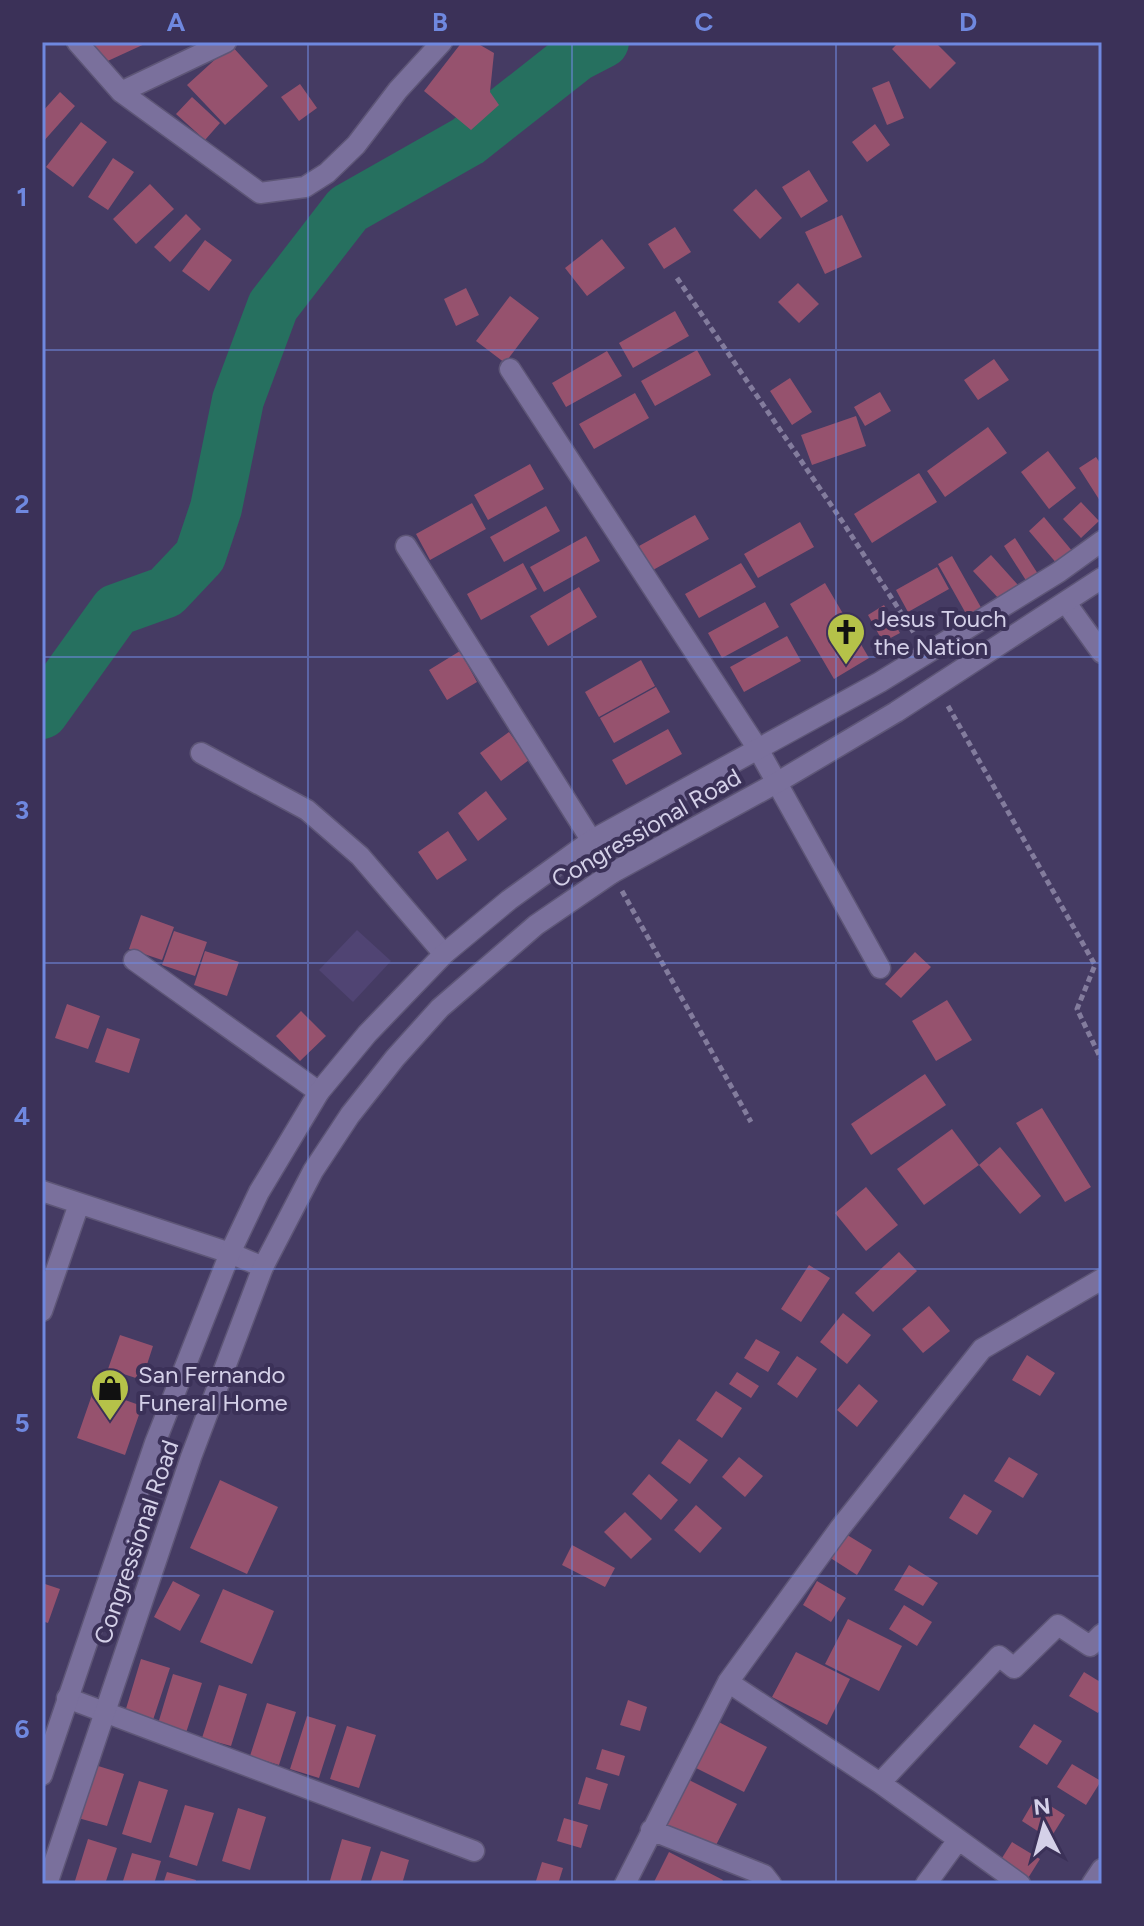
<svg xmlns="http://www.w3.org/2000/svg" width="1144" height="1926" font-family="Figtree,sans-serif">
	<rect width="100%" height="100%" fill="#453b63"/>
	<!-- built -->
	<path fill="#504473" d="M357,930l34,31 -38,41 -34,-32z"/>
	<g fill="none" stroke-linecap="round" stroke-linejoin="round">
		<!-- river -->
		<path stroke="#26705f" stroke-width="52" d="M42,713l74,-103 50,-18 34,-36 16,-48 22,-108 35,-94 75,-97 120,-68 108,-85 27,-14"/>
	</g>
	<!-- building -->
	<path fill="#96526e" d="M88,42h61l-50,23z
		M462,42h13l19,11 -4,39 9,13 -28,25 -47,-39z
		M899,42h36l21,21 -26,26 -38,-40z
		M231,45l37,41 -43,39 -38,-40z
		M889,81l15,37 -17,7 -15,-37z
		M300,84l17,24 -18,13 -18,-24z
		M60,92l15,14 -33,37v-31z
		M192,97l28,26 -15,17 -29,-26z
		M81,122l26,20 -34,45 -27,-20z
		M875,124l15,21 -23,17 -15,-20z
		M113,158l21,14 -26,38 -20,-13z
		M809,170l19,31 -27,17 -19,-31z
		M150,184l24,25 -38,35 -23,-25z
		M756,189l26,29 -22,21 -27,-29z
		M186,214l15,15 -31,33 -16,-15z
		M842,215l20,42 -37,17 -20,-42z
		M675,227l16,25 -27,17 -16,-25z
		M602,239l23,29 -38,28 -22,-28z
		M205,240l27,20 -23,31 -27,-20z
		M798,283l21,21 -20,19 -21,-21z
		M466,288l13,27 -23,11 -12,-27z
		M510,296l29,22 -34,45 -29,-22z
		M675,311l14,25 -56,32 -14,-25z
		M697,350l14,25 -56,31 -14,-25z
		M607,351l15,25 -56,31 -14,-24z
		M994,359l15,21 -31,20 -14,-20z
		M790,378l22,34 -20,13 -22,-34z
		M880,392l11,19 -26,15 -11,-19z
		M635,393l14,25 -55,31 -15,-25z
		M856,416l10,30 -54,19 -11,-30z
		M988,427l19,26 -62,44 -18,-26z
		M1048,451l28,37 -27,21 -28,-37z
		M1096,457l6,9v38l-23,-36z
		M530,464l14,25 -56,31 -14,-25z
		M919,473l18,29 -65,41 -18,-29z
		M1081,502l18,19 -18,17 -18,-19z
		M472,503l14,26 -56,31 -14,-26z
		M546,506l14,25 -56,31 -14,-25z
		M695,515l14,24 -56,31 -14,-24z
		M1044,517l29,35 -15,13 -29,-34z
		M800,522l14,25 -56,31 -14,-24z
		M586,536l14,25 -56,31 -14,-25z
		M1015,538l23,36 -11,8 -23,-36z
		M991,555l27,30 -17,16 -28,-30z
		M952,556l31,55 -14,8 -31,-55z
		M523,563l14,26 -56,31 -14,-26z
		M741,563l15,24 -57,31 -14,-24z
		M937,567l12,22 -41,23 -12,-22z
		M825,583l44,75 -35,21 -44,-75z
		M579,587l18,30 -49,29 -18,-30z
		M765,602l14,25 -57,31 -14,-25z
		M884,605l16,28 -17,9 -15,-27z
		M787,636l14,25 -57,31 -14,-25z
		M460,651l17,31 -30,18 -18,-30z
		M641,660l14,26 -56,31 -14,-25z
		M656,687l14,25 -56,31 -14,-25z
		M668,729l14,25 -56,31 -14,-25z
		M509,732l20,28 -28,21 -21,-28z
		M486,791l21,28 -29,22 -20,-28z
		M448,831l19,29 -30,20 -19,-28z
		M141,915l33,12 -12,33 -33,-11z
		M174,931l33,11 -12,34 -33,-11z
		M205,951l34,11 -12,34 -33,-11z
		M915,952l16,15 -30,31 -16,-14z
		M947,1000l25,40 -36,21 -24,-40z
		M67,1004l33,12 -12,33 -33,-11z
		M301,1011l25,25 -26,25 -24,-25z
		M107,1028l33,11 -11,34 -34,-11z
		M925,1074l21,31 -75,50 -20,-31z
		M1042,1108l49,79 -26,15 -49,-79z
		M952,1129l27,36 -55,40 -27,-36z
		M1000,1147l41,49 -21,18 -41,-49z
		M866,1187l32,38 -32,26 -31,-38z
		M899,1252l18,19 -44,41 -18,-19z
		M809,1265l21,13 -29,44 -20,-13z
		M929,1306l21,25 -27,22 -21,-24z
		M843,1313l28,22 -24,29 -27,-22z
		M120,1335l33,11 -11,34 -34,-11z
		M756,1339l24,13 -12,20 -24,-14z
		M1027,1355l28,18 -15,23 -28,-16z
		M797,1356l20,13 -20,29 -20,-14z
		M737,1372l22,14 -8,12 -22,-14z
		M859,1384l19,17 -21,26 -20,-17z
		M94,1389l48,17 -17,49 -48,-17z
		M716,1391l26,17 -20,30 -26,-18z
		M679,1439l29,21 -18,24 -29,-21z
		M739,1457l24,19 -18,21 -23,-20z
		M1009,1457l29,17 -15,24 -29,-17z
		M649,1474l29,26 -17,20 -29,-26z
		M220,1480l58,27 -31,67 -57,-26z
		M964,1494l28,17 -15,24 -28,-17z
		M696,1505l26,23 -22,25 -26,-23z
		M625,1512l27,27 -21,20 -27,-27z
		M844,1533l28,17 -15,25 -28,-18z
		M572,1545l43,23 -10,19 -43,-22z
		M909,1565l29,18 -15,23 -29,-16z
		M173,1581l27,14 -20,36 -26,-14z
		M817,1581l29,17 -15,24 -28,-17z
		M42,1583l18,6 -12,34 -6,-2z
		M223,1589l51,22 -22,53 -52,-22z
		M904,1605l28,17 -15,24 -28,-17z
		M848,1619l54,27 -23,45 -54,-27z
		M796,1652l54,27 -23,46 -55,-28z
		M141,1659l29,9 -17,52 -28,-8z
		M1084,1672l18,11v23l-4,7 -29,-17z
		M173,1674l29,9 -17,53 -28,-9z
		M219,1685l28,9 -16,52 -29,-8z
		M628,1700l19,7 -7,24 -20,-6z
		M267,1703l29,9 -17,53 -29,-9z
		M307,1716l29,9 -17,53 -29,-9z
		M713,1719l54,28 -23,45 -54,-27z
		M1034,1724l28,17 -15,24 -28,-18z
		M347,1726l29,9 -17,53 -29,-9z
		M602,1749l23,7 -6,20 -23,-7z
		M1072,1764l29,17 -15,24 -29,-18z
		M95,1765l29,9 -17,52 -29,-8z
		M586,1777l22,7 -8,26 -22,-6z
		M683,1777l54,27 -23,45 -55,-27z
		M139,1781l29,9 -17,53 -29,-9z
		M1036,1797l29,18 -15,24 -28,-18z
		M185,1805l29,8 -17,53 -28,-9z
		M238,1808l28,9 -16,53 -28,-9z
		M564,1818l24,7 -7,23 -24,-7z
		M88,1839l29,9 -12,36h-31z
		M342,1839l29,8 -11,37h-31z
		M1012,1842l28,17 -15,24 -28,-17z
		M381,1851l28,9 -7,24h-32z
		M669,1852l54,28 -2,4h-68z
		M132,1853l29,8 -7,23h-32z
		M542,1862l21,6 -5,16h-23z
		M167,1872l29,8 -1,4h-32z"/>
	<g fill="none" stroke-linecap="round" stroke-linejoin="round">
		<defs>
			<path id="minor" d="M77,42l44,50 139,101 45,-6 22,-14 29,-28 42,-55 44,-48
				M121,92l105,-50
				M510,369l248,380 122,219
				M406,546l206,327
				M1066,603l36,50
				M201,753l106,57 53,46 84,98
				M134,960l185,132
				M42,1191l188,62 33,14
				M42,1311l37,-107
				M728,1682l152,101
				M67,1698l407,153
				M651,1830l113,45 7,9
				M625,1884l103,-202 112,-154 142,-179 120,-70
				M926,1884l32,-44
				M1020,1884l-140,-101 119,-127 15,12 44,-43 32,21 12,-12
				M1092,1884l10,-15"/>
			<path id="secondary" d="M42,1775l113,-332 75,-190 29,-61 60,-100 48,-58 77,-80 65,-54 83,-60 288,-158 179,-110 43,-31
				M47,1884l144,-427 72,-190 50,-96 37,-56 45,-57 45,-50 96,-83 76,-52 166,-91 118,-70 206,-134"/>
		</defs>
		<!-- minor casing -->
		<use href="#minor" stroke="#5e5677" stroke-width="23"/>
		<!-- secondary casing -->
		<use href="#secondary" stroke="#5e5677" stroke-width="23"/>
		<!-- path -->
		<path stroke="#837c9d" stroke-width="5" stroke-dasharray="6 4" stroke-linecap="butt" d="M677,278l167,246 70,109
			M948,706l147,259 -18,44 25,52
			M622,891l129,231"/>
		<!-- minor -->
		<use href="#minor" stroke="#7a709c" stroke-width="20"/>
		<!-- secondary -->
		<use href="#secondary" stroke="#7a709c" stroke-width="20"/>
	</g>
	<!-- grid -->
	<path fill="none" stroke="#6f88df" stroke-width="2" stroke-opacity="0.55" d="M308,42v1842M572,42v1842M836,42v1842M42,350h1060M42,657h1060M42,963h1060M42,1269h1060M42,1576h1060"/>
	<!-- icons -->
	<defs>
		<symbol id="church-pin" viewBox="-11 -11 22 30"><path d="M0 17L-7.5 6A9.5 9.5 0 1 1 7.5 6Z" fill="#b5c249" stroke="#3b3158"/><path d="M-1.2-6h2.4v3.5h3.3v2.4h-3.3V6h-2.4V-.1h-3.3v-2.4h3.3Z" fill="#111"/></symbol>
		<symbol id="shop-pin" viewBox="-11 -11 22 30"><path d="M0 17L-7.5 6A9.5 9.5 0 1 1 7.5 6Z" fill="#b5c249" stroke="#3b3158"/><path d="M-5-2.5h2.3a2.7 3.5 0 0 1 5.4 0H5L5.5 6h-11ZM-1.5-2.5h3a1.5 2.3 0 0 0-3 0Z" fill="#111"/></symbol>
	</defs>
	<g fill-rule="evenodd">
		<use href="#church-pin" x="824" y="610" width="44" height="60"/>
		<use href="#shop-pin" x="88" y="1366" width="44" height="60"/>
	</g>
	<g text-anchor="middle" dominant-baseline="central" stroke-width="8" stroke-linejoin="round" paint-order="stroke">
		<!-- poi labels -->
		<g font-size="24" fill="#d4d0e8" stroke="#3b3158" text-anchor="start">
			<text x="874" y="618">Jesus Touch<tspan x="874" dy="28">the Nation</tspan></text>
			<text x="138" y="1374">San Fernando<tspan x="138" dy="28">Funeral Home</tspan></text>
		</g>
		<!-- street labels -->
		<g font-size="24" fill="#d4d0e8" stroke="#3b3158">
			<text transform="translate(646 828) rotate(-30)">Congressional Road</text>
			<text transform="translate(136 1542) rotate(-71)">Congressional Road</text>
		</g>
	</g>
	<!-- border -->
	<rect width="1144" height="1926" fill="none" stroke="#3b3158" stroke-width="88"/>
	<!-- north arrow -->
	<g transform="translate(1044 1826) rotate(354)" stroke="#3b3158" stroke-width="6" paint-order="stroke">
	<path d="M0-6L14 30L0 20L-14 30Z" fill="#d4d0e8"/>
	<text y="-12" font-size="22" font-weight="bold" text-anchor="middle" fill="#d4d0e8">N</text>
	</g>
	<rect x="44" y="44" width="1056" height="1838" fill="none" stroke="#6f88df" stroke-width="3"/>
	<g font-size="26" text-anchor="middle" font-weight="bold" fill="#6f88df">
		<text x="176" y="31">A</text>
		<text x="440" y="31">B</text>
		<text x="704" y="31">C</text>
		<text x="968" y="31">D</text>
		<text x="22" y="206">1</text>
		<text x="22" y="513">2</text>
		<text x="22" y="819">3</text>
		<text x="22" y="1125">4</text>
		<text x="22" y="1432">5</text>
		<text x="22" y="1738">6</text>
	</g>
</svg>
